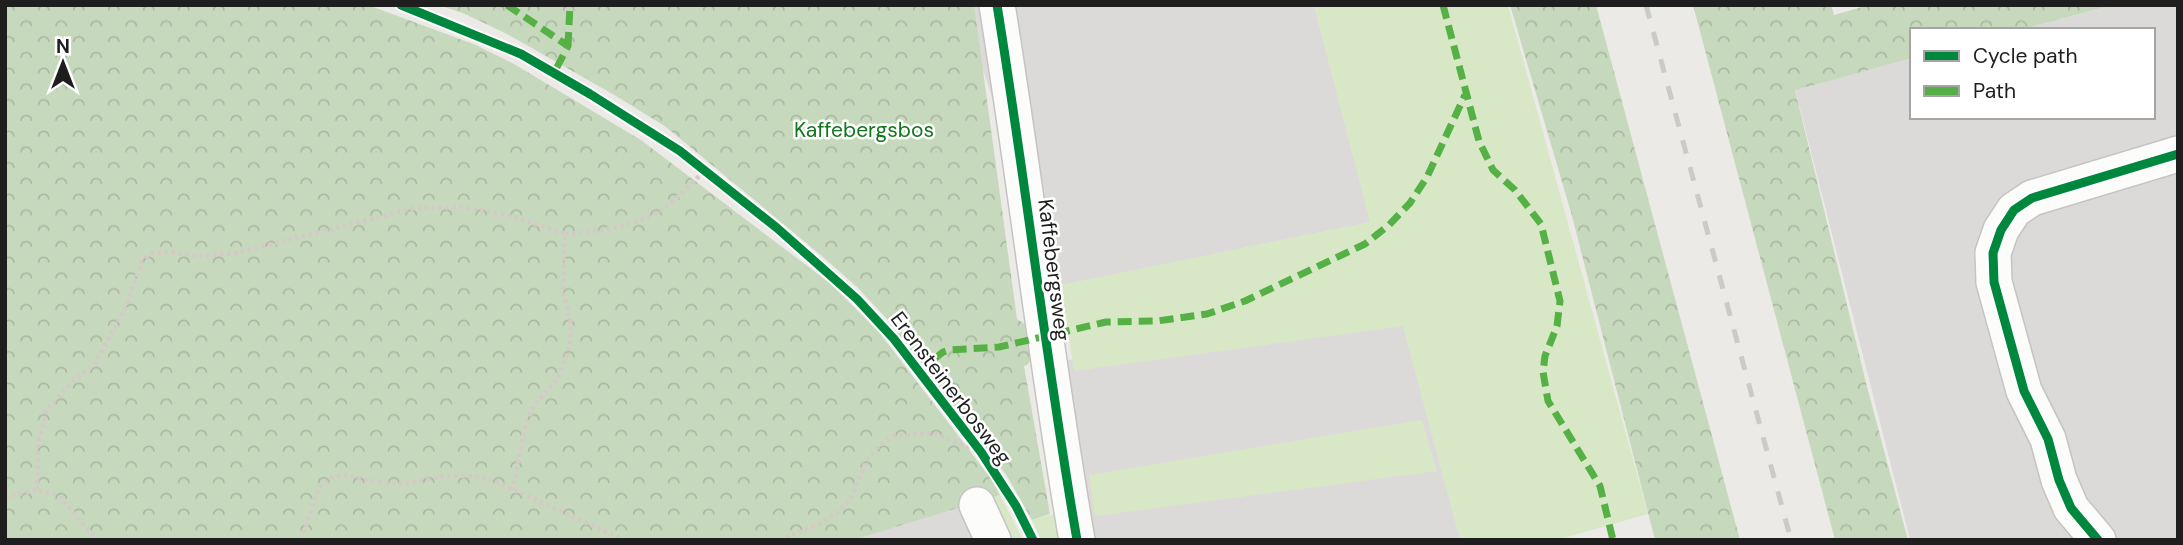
<svg xmlns="http://www.w3.org/2000/svg" width="2183" height="545" font-family="'DM Sans',sans-serif">
	<defs>
		<pattern id="forest-crowns" width="20" height="18" patternUnits="userSpaceOnUse" patternTransform="scale(1.75)"><rect width="20" height="18" fill="#c7d9bd"/><path d="M2 6a3 3 0 1 1 6 0M12 15a3 3 0 1 1 6 0" fill="none" stroke="#aabaa2"/></pattern>
	</defs>
	<rect width="100%" height="100%" fill="#eceae6"/>
	<!-- residential -->
	<path fill="#dbdad8" d="M962,5h352l57,217 -317,65z
		M2112,5h66v535h-268l-115,-451 117,-31v59h241v-87h-133z
		M1411,318l61,222h-381l-7,-43 -16,-137z
		M967,499l15,41h-131z"/>
	<!-- grass -->
	<path fill="#d8e8c7" d="M1314,5h194l140,509 -91,26h-97l-57,-214 -329,45 -13,-86 309,-63z
		M1422,420l15,51 -342,45 -6,-41z
		M1000,495l23,45h-21l-18,-40z
		M1058,513l5,27h-22l-9,-20z"/>
	<!-- forest -->
	<path fill="url(#forest-crowns)" d="M5,5h363l108,40 38,19 127,76 190,144 48,48 113,148 8,15 -147,45h-848z
		M439,5h535l43,314 14,9 4,27 -8,10 -3,1 26,148 -18,6 -25,-44 -120,-157 -30,-32 -35,-31 -156,-129 -50,-31 -109,-62 -42,-20z
		M1510,5h86l144,535h-85l-83,-324z
		M1693,5h138l3,10 35,-10h243l-92,25h-108v28l-117,32 71,293 42,157h-73z"/>
	<g fill="none" stroke-linecap="round" stroke-linejoin="round">
		<defs>
			<path id="minor" d="M997,5c29,178 49,357 80,535
				M977,505l16,35
				M2098,540l-27,-32 -12,-28 -11,-41 -24,-48 -30,-109 -1,-29 8,-23 13,-20 18,-12 146,-44"/>
		</defs>
		<!-- minor casing -->
		<use href="#minor" stroke="#c5c4c2" stroke-width="38"/>
		<!-- path -->
		<path stroke="#d5c9c7" stroke-width="4.5" stroke-dasharray="3.5 3.5" stroke-linecap="butt" d="M565,234c32,-1 76,-9 103,-29 13,-10 24,-23 36,-33
			M37,490l1,-47 9,-34 27,-29 20,-15 32,-58 16,-46 10,-8 18,-1 26,4 40,-3 179,-45 49,-1 47,9 54,18 -2,56 8,34 -1,22 -12,32 -24,28 -9,19 -12,65
			M5,497l32,-7 21,5 39,45
			M301,540l18,-53 12,-9 15,-3 26,6 31,3 43,-8h23l21,3 134,61
			M779,540l41,-16 18,-12 12,-12 16,-39 13,-15 14,-10 40,-3 48,19"/>
		<!-- minor -->
		<use href="#minor" stroke="#fcfcfb" stroke-width="35"/>
		<!-- rail -->
		<path stroke="#cacac9" stroke-width="5" stroke-dasharray="14 14" stroke-linecap="butt" d="M1646,5l145,535"/>
		<!-- quiet -->
		<path stroke="#55b145" stroke-width="7" stroke-dasharray="14 7" stroke-linecap="butt" d="M507,5l61,41 -14,27
			M1443,5l36,136 14,29 22,20 26,34 19,77 -3,25 -12,30 -2,16 5,29 52,85 13,54
			M568,46l2,-41
			M918,372l25,-20 6,-2 50,-3 107,-25 51,-1 50,-7 38,-13 120,-57 24,-19 21,-22 17,-26 38,-82"/>
		<defs>
			<path id="cycleway" d="M401,5l120,49 69,40 90,57 97,77 80,71 37,40 87,113 35,54 17,34
				M997,5c29,178 49,357 80,535
				M2098,540l-27,-32 -12,-28 -11,-41 -24,-48 -30,-109 -1,-29 8,-23 13,-20 18,-12 146,-44"/>
		</defs>
		<!-- cycleway casing -->
		<use href="#cycleway" stroke="#fff" stroke-width="13"/>
		<!-- cycleway -->
		<use href="#cycleway" stroke="#00873e" stroke-width="9"/>
	</g>
	<g text-anchor="middle" dominant-baseline="central" stroke-width="5" stroke-linejoin="round" paint-order="stroke">
		<!-- park labels -->
		<g font-size="21" fill="#12761b" stroke="#fff">
			<text x="864" y="130">Kaffebergsbos</text>
		</g>
		<!-- street labels -->
		<g font-size="21" fill="#1e1e1e" stroke="#fff">
			<text transform="translate(1054 270) rotate(83)">Kaffebergsweg</text>
			<text transform="translate(951 388) rotate(53)">Erensteinerbosweg</text>
		</g>
	</g>
	<!-- border -->
	<rect width="2183" height="545" fill="none" stroke="#1e1e1e" stroke-width="14"/>
	<!-- legend -->
	<rect x="1910" y="28" width="245" height="91" fill="#ffffff" stroke="#a5a5a5" stroke-width="2"/>
	<rect x="1924" y="51" width="35" height="10" fill="#00873e" stroke="#a5a5a5" stroke-width="2"/>
	<text x="1973" y="63" font-size="21" fill="#1e1e1e">Cycle path</text>
	<rect x="1924" y="86" width="35" height="10" fill="#55b145" stroke="#a5a5a5" stroke-width="2"/>
	<text x="1973" y="98" font-size="21" fill="#1e1e1e">Path</text>
	<!-- north arrow -->
	<g transform="translate(63 63)" stroke="#ffffff" stroke-width="5" paint-order="stroke">
	<path d="M0-5L12 26L0 18L-12 26Z" fill="#1e1e1e"/>
	<text y="-10" font-size="19" font-weight="bold" text-anchor="middle" fill="#1e1e1e">N</text>
	</g>
</svg>
